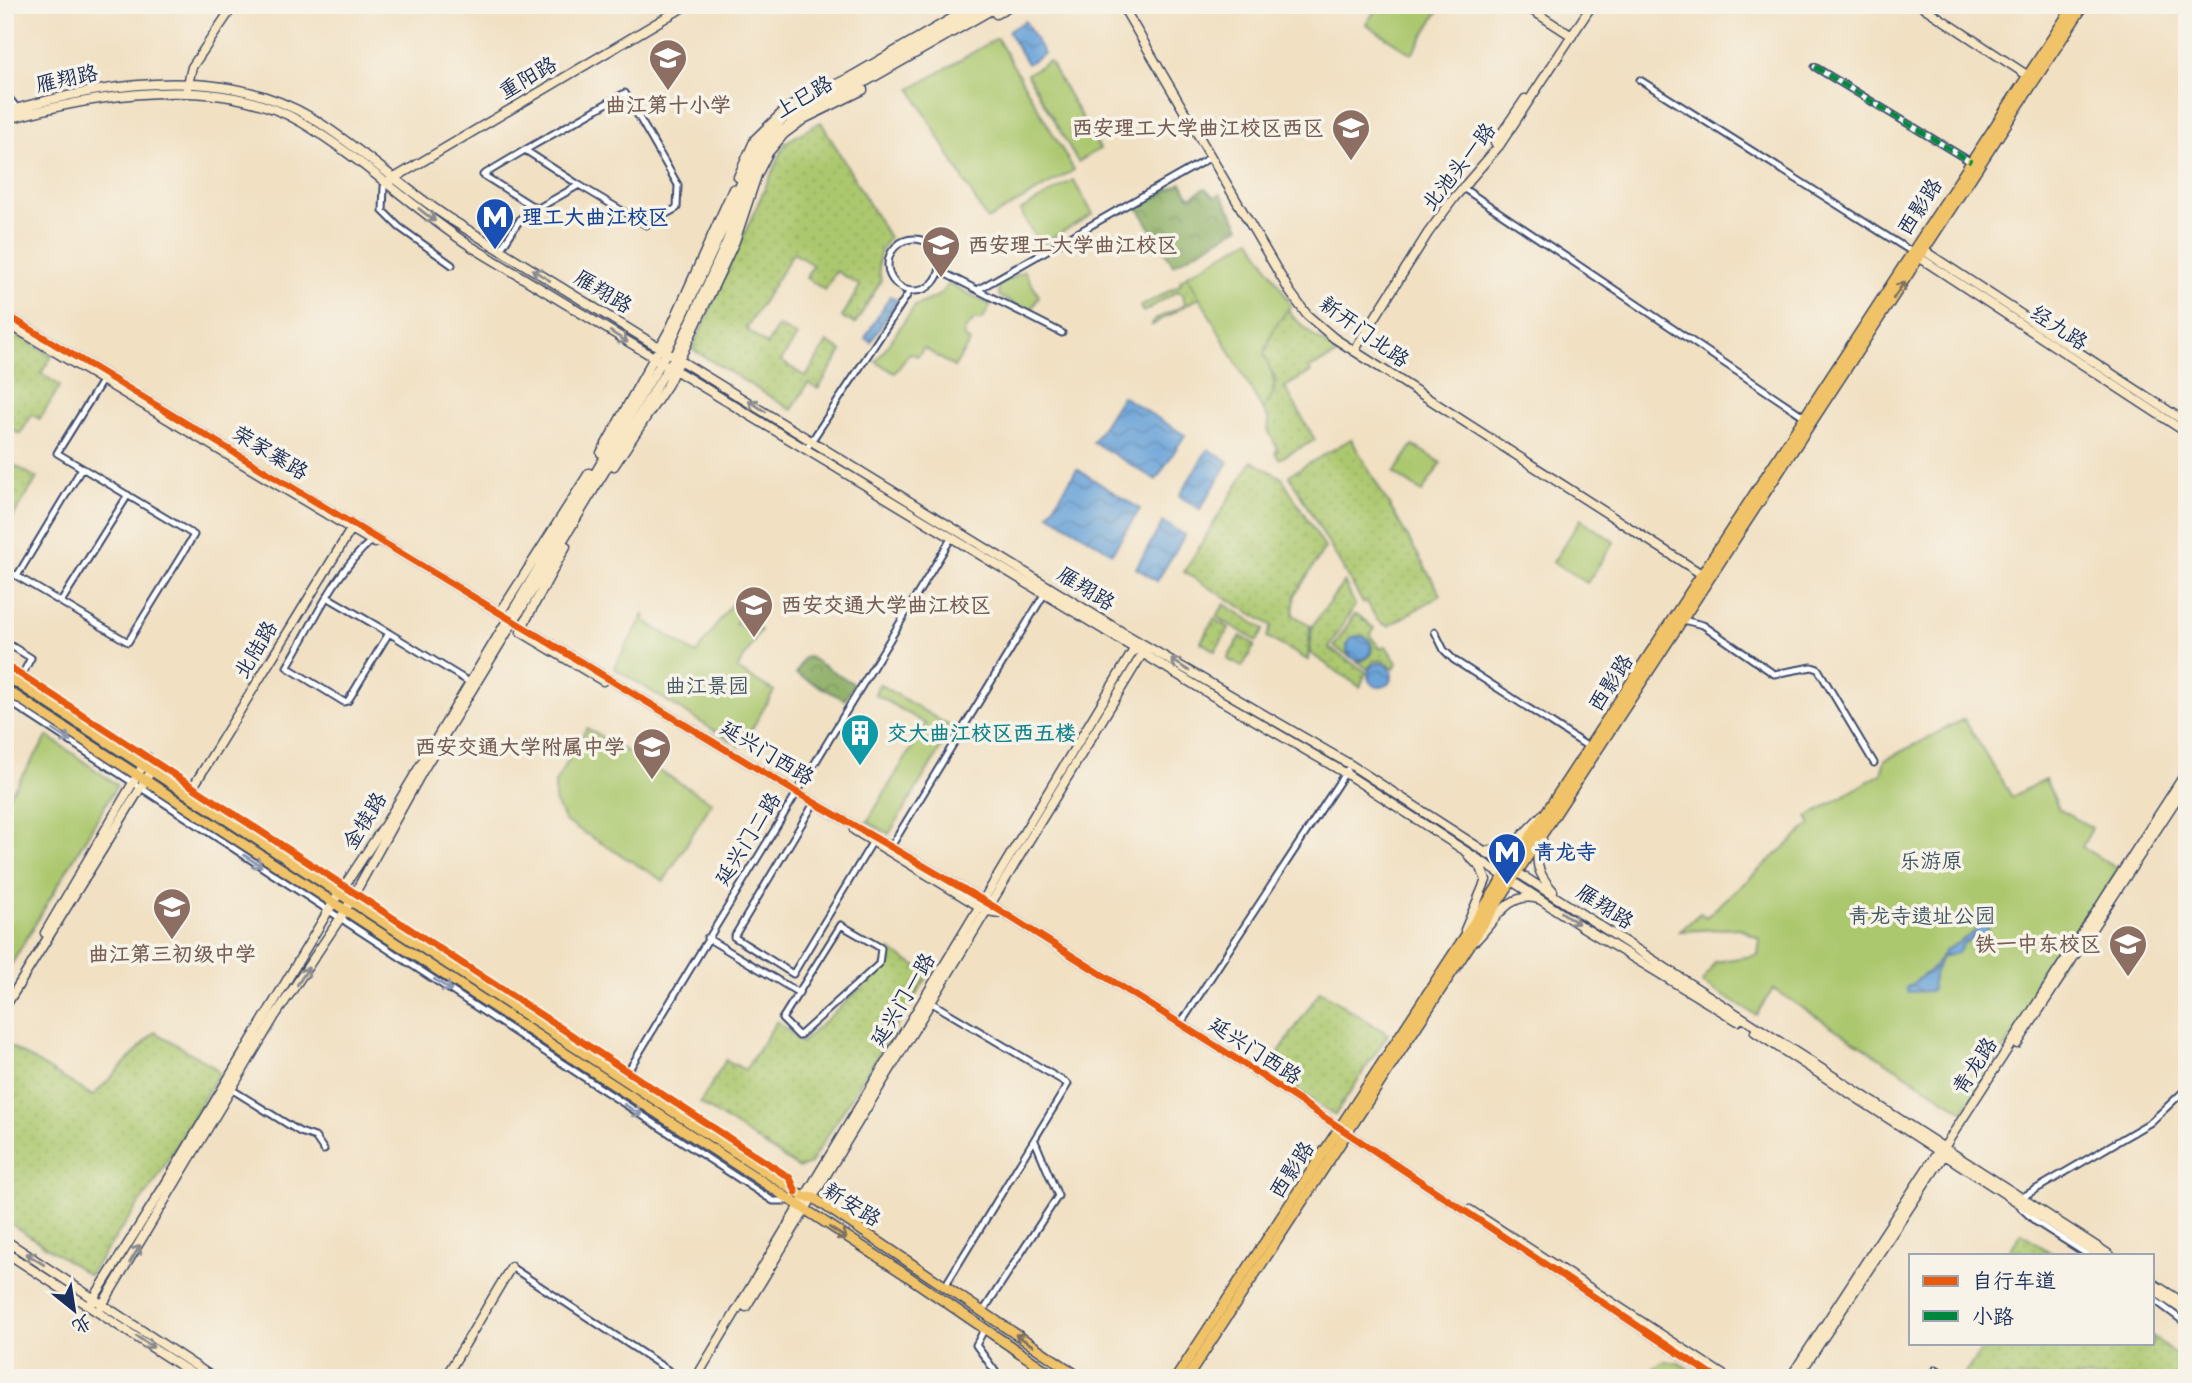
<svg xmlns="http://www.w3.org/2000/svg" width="2192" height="1383" font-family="'Balsamiq Sans','LXGW WenKai TC',sans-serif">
	<defs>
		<pattern id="grass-dots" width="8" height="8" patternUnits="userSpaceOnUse" patternTransform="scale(1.75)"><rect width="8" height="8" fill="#acc86e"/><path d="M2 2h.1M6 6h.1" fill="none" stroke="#93ac62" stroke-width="1.8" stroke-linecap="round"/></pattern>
		<pattern id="forest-crowns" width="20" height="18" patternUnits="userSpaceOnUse" patternTransform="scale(1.75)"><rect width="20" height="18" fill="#89ac61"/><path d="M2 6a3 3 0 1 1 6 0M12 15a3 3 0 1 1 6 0" fill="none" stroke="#6f8c53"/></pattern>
		<pattern id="water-waves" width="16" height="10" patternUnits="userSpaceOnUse" patternTransform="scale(1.75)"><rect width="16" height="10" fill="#68a2d8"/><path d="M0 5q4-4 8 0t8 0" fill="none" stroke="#5584b2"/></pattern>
	</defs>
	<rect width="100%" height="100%" fill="#f7f3e8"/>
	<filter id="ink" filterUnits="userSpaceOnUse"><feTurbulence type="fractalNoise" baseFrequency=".0143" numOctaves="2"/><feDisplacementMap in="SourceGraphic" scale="14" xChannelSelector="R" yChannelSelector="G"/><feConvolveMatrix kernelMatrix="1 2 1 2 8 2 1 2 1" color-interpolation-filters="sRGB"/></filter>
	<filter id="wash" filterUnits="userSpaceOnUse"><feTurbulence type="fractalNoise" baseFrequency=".00686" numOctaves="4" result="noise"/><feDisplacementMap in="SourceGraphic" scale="28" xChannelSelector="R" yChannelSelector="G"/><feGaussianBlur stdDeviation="1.57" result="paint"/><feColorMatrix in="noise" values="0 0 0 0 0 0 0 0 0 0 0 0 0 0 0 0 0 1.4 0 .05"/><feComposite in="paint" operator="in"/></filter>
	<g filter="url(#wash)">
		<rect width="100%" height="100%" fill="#f1e0c2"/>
		<!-- grass -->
		<path fill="url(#grass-dots)" stroke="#647c66" stroke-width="2" d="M821,122l68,116c-12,15 -12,25 -8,43l-26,43 -13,-7 18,-31 -24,-15 -11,19 -19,-12 7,-13 -20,-12 -47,76 21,16 11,-19 19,10 -16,25 25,16 21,-35 15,9 -24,38 -10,-6 -16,27 -100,-61 94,-207z
			M1243,244l50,73 21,19 27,17 -32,15 2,4 -26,15 30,53 -36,19 -4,-7 3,-2 -10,-20 1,-10 -69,-123 -49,29 5,-7 29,-14 -2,-11 -5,-3 -35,21 -3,-5 41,-23 -1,-3 13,-9 73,117 8,3 1,-15 -13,-21 -26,-108z
			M5,328l47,28 -11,17 19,13 -20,33 -8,-4 -12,19 -15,-8z
			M1351,439l90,156 -53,31 -10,-5 -12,-20 -3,2 -74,-128z
			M5,460l32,18 -29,47 -3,-1z
			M1252,461l30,17 43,70 -30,47 -2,20 17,10 -2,35 -41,-23 5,-11 -88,-54z
			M1344,582l11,23 -26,43 37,24 -6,15 -50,-34 2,-27z
			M1224,604l40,25 -7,12 -40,-24z
			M1354,615h4l16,13 -4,8 11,13 5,-3 11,17 -3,6 -12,-9 -8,1 -6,8 -11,-8c11,0 17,-7 14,-18l-7,-7c-13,-2 -21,7 -15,20l-15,-9z
			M1214,619l15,9 -14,23 -14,-9z
			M1241,636l14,9 -13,22 -15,-8z
			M890,950l39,24 -120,191 -10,3 -99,-65 26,-43 19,10 32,-49 24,22 84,-77z
			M1320,991l68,43 -53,81 -68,-45z
			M155,1032l56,33 8,8 -63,107 -67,95 -84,-55v-177l88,53z
			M2022,1233l32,22h-48z
			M2152,1336l35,27 -3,15h-222l24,-35h166z"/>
		<!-- forest -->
		<path fill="url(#forest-crowns)" stroke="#526e60" stroke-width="2" d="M1182,183l8,14 15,-9 10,9 6,-3 19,33 -67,38 -36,-59z
			M809,657l45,27 -9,16 -49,-26 8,-16z"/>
		<!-- park -->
		<path fill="#acc86e" stroke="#647c66" stroke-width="2" d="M1379,5h63l-30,49 -46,-30z
			M997,38l77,132 -87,50 -76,-131z
			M1049,61l51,88 -22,13 -51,-88z
			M1073,180l20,34 -53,31 -20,-34z
			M1251,239l40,66 -17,23 -10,27c10,19 17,37 -2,54l-75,-134z
			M1024,271l15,25 -9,17 -31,-17v-11z
			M949,284l42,21 -9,15h-8l-10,11v6l6,5 -16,25 -30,-19 -6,8 -8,-3 -15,20 -19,-11 39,-56 23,-10z
			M1413,445l28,18 -19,29 -28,-19z
			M1581,519l33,23 -27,41 -34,-21z
			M737,596l18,11 -6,9 -6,-4 -8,12 13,5 3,-5 10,6 -24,39 37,22 -33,56 -127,-79 30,-53 1,6 51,33z
			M879,684l74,44 -64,106 -22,-12 59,-98 -51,-30z
			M1964,719l48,78 33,-18 14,30 33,19 -10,19 36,22 -81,131 -74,111 -190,-122 -17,26 -54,-32 13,-21 43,-7 2,-16 -20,-11 -60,3 20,-18 6,4 105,-93 -4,-7 74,-43 4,-14z
			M587,728l125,74 -48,79 -99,-60 -10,-20v-18z
			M48,736l69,49 -112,190v-173z
			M1665,1361l14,2 23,15h-53l5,-10z"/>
		<!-- water -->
		<path fill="url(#water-waves)" stroke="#42689b" stroke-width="2" d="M1025,21l19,33 -17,10 -19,-33z
			M890,296l7,4 -26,42 -6,-4z
			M1122,396l63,39 -29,45 -63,-38z
			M1208,449l21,13 -29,47 -21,-13z
			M1077,469l63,40 -28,44 -63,-39z
			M1163,522l22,13 -28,46 -21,-13z
			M1347 648a12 12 0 1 1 24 0a12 12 0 1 1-24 0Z
			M1368 675a12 12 0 1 1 24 0a12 12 0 1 1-24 0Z
			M1988,911l5,4 -7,18 -22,10 -6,10 -16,4 -8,17 -2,17 -24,1 -2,-4 27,-20 12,-17 31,-20z"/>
	</g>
	<g filter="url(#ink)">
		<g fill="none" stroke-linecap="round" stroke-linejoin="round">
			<defs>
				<path id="street" d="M1815,67l156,95
					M1640,80l272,172
					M5,93l12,15
					M389,183l-5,4 -1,24 16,16 53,38
					M1463,188l342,229
					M537,209l-54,-34 42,-25 54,35
					M888 265a26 26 0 1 1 52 0a26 26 0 1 1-52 0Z
					M501,249l20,-31 58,-33 67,40 31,-17 1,-23 -53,-92 -100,57
					M940,271l122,62
					M979,289l232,-132
					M807,448l103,-157
					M5,569l123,73 66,-107 -137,-82 45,-72
					M17,576l65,-108
					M329,598l60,35 -41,68 -4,1 -57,-35c25,-41 47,-94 84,-126
					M61,602l67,-107
					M1683,620l20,5 71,49 38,-7 6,2 56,94
					M1435,632l9,18 10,10 136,88
					M389,633l80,49
					M5,642l26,16 -9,17
					M5,664l785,514 5,11
					M5,699l768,502h16
					M813,805l-79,132 59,37 80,-133
					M892,845l153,-252
					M841,925l40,23 -2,16 -80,72 -17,-17z
					M707,938l92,55
					M932,1003l136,81 -123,202
					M1181,1023l166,-253
					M627,1073l325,-536
					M231,1089l69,43 15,5 9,13
					M2021,1198l130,-76 36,-34
					M2021,1208l15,14 52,33
					M511,1267l169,111
					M2152,1298l35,26
					M982,1313l76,-117 -23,-55
					M985,1328l-9,17 24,33
					M1936,1369l13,9"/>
				<path id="secondary" d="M1122,5l168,287 17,23 27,23 369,237
					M1524,5l48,31
					M1920,5l113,74
					M996,14l15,-9
					M187,88l5,-21 42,-62
					M5,112c96,-29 217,-49 307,6 49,30 90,70 138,101l672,413 229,133 759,490
					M5,120c88,-25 212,-47 296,2 61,36 111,86 171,125l741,449 132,77 236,153 157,95
					M1495,143l30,-44
					M738,177l17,-38 32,-31 58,-28 130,-75
					M391,180l296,-175
					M1920,248l267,175
					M1914,254l273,179
					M5,314l791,478 195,113 247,155 478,318
					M5,322l370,221
					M1354,351l74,-118 26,-35 45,-52 93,-141
					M601,453l70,-126 62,-138
					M614,466l54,-82 67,-143 22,-66 11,-22 16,-19 20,-15 59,-29
					M500,613l89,-140
					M522,627l44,-81
					M521,632l82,49
					M193,787l157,-256
					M854,830l133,81 13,2
					M1542,840c-9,21 -4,34 11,51
					M1485,851l26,-4 31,-32
					M1465,930l21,-50 -5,-12 -12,-12
					M45,933l103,-176
					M1476,940c19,-19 33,-50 62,-41
					M5,1007l151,-244
					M1755,1032l344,223
					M2017,1044l170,-261
					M1470,1210l258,168
					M5,1240l209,138
					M5,1252l194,126
					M2152,1283l35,22
					M2152,1289l35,24
					M89,1306l77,-123 167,-280 53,-80 276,-462 61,-132 25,-64 14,-24 21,-22 18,-12 50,-23 137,-79
					M746,1307l398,-656
					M98,1312l177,-296 70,-105 77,-139 253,-416 52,-115 26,-72 12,-22 35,-32 53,-26 147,-84
					M445,1378l66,-111
					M696,1378l440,-732
					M1790,1378l147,-225 6,-4 244,-378
					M1797,1378l149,-226"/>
				<path id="primary" d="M5,675l799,522 10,1 19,13 248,167
					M5,689l898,584 154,105
					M1176,1378l898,-1373
					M1187,1378l897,-1373"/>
			</defs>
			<!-- street casing -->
			<use href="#street" stroke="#3b4a6d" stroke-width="9"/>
			<!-- secondary casing -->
			<use href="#secondary" stroke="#3b4a6d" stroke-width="11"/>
			<!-- primary casing -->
			<use href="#primary" stroke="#3b4a6d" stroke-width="12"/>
			<!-- street -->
			<use href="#street" stroke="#fff" stroke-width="5"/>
			<!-- secondary -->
			<use href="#secondary" stroke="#f9e7c3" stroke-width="8"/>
			<!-- primary -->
			<use href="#primary" stroke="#f1c369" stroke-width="9"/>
			<!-- quiet -->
			<path stroke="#00873e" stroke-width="5" stroke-dasharray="10 5" stroke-linecap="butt" d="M1815,67l156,95"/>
			<defs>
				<path id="cycleway" d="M5,314l791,478 195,113 247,155 478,318
					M5,664l785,514 6,14"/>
			</defs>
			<!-- cycleway casing -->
			<use href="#cycleway" stroke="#f7f3e8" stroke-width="11"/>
			<!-- cycleway -->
			<use href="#cycleway" stroke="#e8590c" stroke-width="7"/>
		</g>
		<!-- one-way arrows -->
		<defs><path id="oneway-shaft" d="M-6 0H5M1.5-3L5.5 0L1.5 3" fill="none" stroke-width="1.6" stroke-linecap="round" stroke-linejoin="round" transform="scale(1.75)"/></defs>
		<g stroke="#8a8b90">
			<use href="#oneway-shaft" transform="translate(427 215) rotate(38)"/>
			<use href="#oneway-shaft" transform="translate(541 275) rotate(-148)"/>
			<use href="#oneway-shaft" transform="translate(619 337) rotate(32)"/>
			<use href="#oneway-shaft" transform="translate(757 406) rotate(-146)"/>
			<use href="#oneway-shaft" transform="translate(1180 665) rotate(-148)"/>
			<use href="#oneway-shaft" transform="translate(1570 918) rotate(34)"/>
			<use href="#oneway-shaft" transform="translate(303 976) rotate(-57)"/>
			<use href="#oneway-shaft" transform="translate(135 1254) rotate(-59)"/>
			<use href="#oneway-shaft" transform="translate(35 1259) rotate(-147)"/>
			<use href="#oneway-shaft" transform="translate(145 1342) rotate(33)"/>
		</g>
		<g stroke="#7b7263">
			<use href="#oneway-shaft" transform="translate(1899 290) rotate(-56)"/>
			<use href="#oneway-shaft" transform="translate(838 1233) rotate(33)"/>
			<use href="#oneway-shaft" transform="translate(1024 1340) rotate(-147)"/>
		</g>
		<g stroke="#8d97ae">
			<use href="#oneway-shaft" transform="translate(62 736) rotate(33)"/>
			<use href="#oneway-shaft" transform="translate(253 861) rotate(33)"/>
			<use href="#oneway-shaft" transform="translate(443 985) rotate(33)"/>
			<use href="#oneway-shaft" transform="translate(633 1110) rotate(33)"/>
		</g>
	</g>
	<!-- icons -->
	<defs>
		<symbol id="school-pin" viewBox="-11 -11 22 30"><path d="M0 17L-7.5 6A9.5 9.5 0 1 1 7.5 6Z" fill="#8d6e63" stroke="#f7f3e8"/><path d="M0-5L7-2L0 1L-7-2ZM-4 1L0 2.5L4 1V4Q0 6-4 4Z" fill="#fff"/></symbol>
		<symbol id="university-pin" viewBox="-11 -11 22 30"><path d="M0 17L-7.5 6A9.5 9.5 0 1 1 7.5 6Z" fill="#8d6e63" stroke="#f7f3e8"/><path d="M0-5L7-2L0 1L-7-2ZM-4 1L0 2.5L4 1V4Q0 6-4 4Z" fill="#fff"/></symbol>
		<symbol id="metro-pin" viewBox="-11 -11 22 30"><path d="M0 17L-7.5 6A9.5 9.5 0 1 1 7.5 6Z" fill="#1a4fb4" stroke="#f7f3e8"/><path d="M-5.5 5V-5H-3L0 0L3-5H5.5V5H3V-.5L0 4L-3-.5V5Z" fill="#fff"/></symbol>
		<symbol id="building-pin" viewBox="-11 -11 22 30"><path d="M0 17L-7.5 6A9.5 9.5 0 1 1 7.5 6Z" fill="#0f9aa8" stroke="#f7f3e8"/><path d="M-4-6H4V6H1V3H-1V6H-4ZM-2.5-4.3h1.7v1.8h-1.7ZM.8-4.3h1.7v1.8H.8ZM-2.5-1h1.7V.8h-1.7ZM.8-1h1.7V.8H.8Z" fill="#fff"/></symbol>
	</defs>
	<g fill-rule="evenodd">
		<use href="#school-pin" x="646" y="36" width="44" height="60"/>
		<use href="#university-pin" x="1329" y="106" width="44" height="60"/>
		<use href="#metro-pin" x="473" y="195" width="44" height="60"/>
		<use href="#university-pin" x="919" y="223" width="44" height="60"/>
		<use href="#university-pin" x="732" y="583" width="44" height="60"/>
		<use href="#building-pin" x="838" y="711" width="44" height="60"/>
		<use href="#school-pin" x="630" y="725" width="44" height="60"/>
		<use href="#metro-pin" x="1485" y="830" width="44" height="60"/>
		<use href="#school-pin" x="150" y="885" width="44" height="60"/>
		<use href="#school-pin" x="2106" y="922" width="44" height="60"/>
	</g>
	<g text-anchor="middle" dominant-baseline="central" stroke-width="7" stroke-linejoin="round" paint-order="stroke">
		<!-- street labels -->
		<g font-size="21" fill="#1b2f5e" stroke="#f7f3e8">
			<text transform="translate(528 78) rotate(-30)">重阳路</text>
			<text transform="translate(67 79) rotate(-12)">雁翔路</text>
			<text transform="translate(804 97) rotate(-30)">上巳路</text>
			<text transform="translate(1459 167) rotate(-52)">北池头一路</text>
			<text transform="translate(1920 207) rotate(-57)">西影路</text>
			<text transform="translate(603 292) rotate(31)">雁翔路</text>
			<text transform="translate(2059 328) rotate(33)">经九路</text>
			<text transform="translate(1364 332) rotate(36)">新开门北路</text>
			<text transform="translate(270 453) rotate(31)">荣家寨路</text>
			<text transform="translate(1086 589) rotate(32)">雁翔路</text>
			<text transform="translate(256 650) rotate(-59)">北陆路</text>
			<text transform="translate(1611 683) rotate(-57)">西影路</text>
			<text transform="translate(767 753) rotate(31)">延兴门西路</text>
			<text transform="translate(365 821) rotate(-58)">金犊路</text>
			<text transform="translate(748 839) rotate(-58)">延兴门二路</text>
			<text transform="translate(1605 907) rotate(33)">雁翔路</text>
			<text transform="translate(903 1000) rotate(-59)">延兴门一路</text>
			<text transform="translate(1255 1051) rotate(33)">延兴门西路</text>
			<text transform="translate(1975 1066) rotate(-57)">青龙路</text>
			<text transform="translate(1292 1170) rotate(-57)">西影路</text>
			<text transform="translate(852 1205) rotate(32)">新安路</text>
		</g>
		<!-- education labels -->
		<g font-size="21" font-weight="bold" fill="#785e54" stroke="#f7f3e8" text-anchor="end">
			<text x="668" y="105" text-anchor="middle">曲江第十小学</text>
			<text x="1324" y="128">西安理工大学曲江校区西区</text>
			<text x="968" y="245" text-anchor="start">西安理工大学曲江校区</text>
			<text x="781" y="605" text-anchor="start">西安交通大学曲江校区</text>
			<text x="625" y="747">西安交通大学附属中学</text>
			<text x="2101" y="944">铁一中东校区</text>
			<text x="172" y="954" text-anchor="middle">曲江第三初级中学</text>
		</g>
		<!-- transit labels -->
		<g font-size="21" font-weight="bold" fill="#164399" stroke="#f7f3e8" text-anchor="start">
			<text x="522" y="217">理工大曲江校区</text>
			<text x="1534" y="852">青龙寺</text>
		</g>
		<!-- park labels -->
		<g font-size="21" fill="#3f5562" stroke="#f7f3e8">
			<text x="707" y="686">曲江景园</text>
			<text x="1931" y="861">乐游原</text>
			<text x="1922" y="916">青龙寺遗址公园</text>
		</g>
		<!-- culture labels -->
		<g font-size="21" font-weight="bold" fill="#0d838f" stroke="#f7f3e8" text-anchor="start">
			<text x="887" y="733">交大曲江校区西五楼</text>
		</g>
	</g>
	<!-- margin -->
	<rect width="2192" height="1383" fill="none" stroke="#f7f3e8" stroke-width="28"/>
	<!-- legend -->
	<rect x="1909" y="1254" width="245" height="91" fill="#f7f3e8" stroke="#9fa5b1" stroke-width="2"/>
	<rect x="1923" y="1276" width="35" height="10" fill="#e8590c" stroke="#9fa5b1" stroke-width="2"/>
	<text x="1972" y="1288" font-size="21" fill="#1b2f5e">自行车道</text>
	<rect x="1923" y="1311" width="35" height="10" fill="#00873e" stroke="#9fa5b1" stroke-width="2"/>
	<text x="1972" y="1324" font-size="21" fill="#1b2f5e">小路</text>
	<!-- north arrow -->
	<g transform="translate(74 1310) rotate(150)" stroke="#f7f3e8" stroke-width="5" paint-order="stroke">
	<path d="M0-5L12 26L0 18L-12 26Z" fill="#1b2f5e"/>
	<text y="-10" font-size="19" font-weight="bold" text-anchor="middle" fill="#1b2f5e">北</text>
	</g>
</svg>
